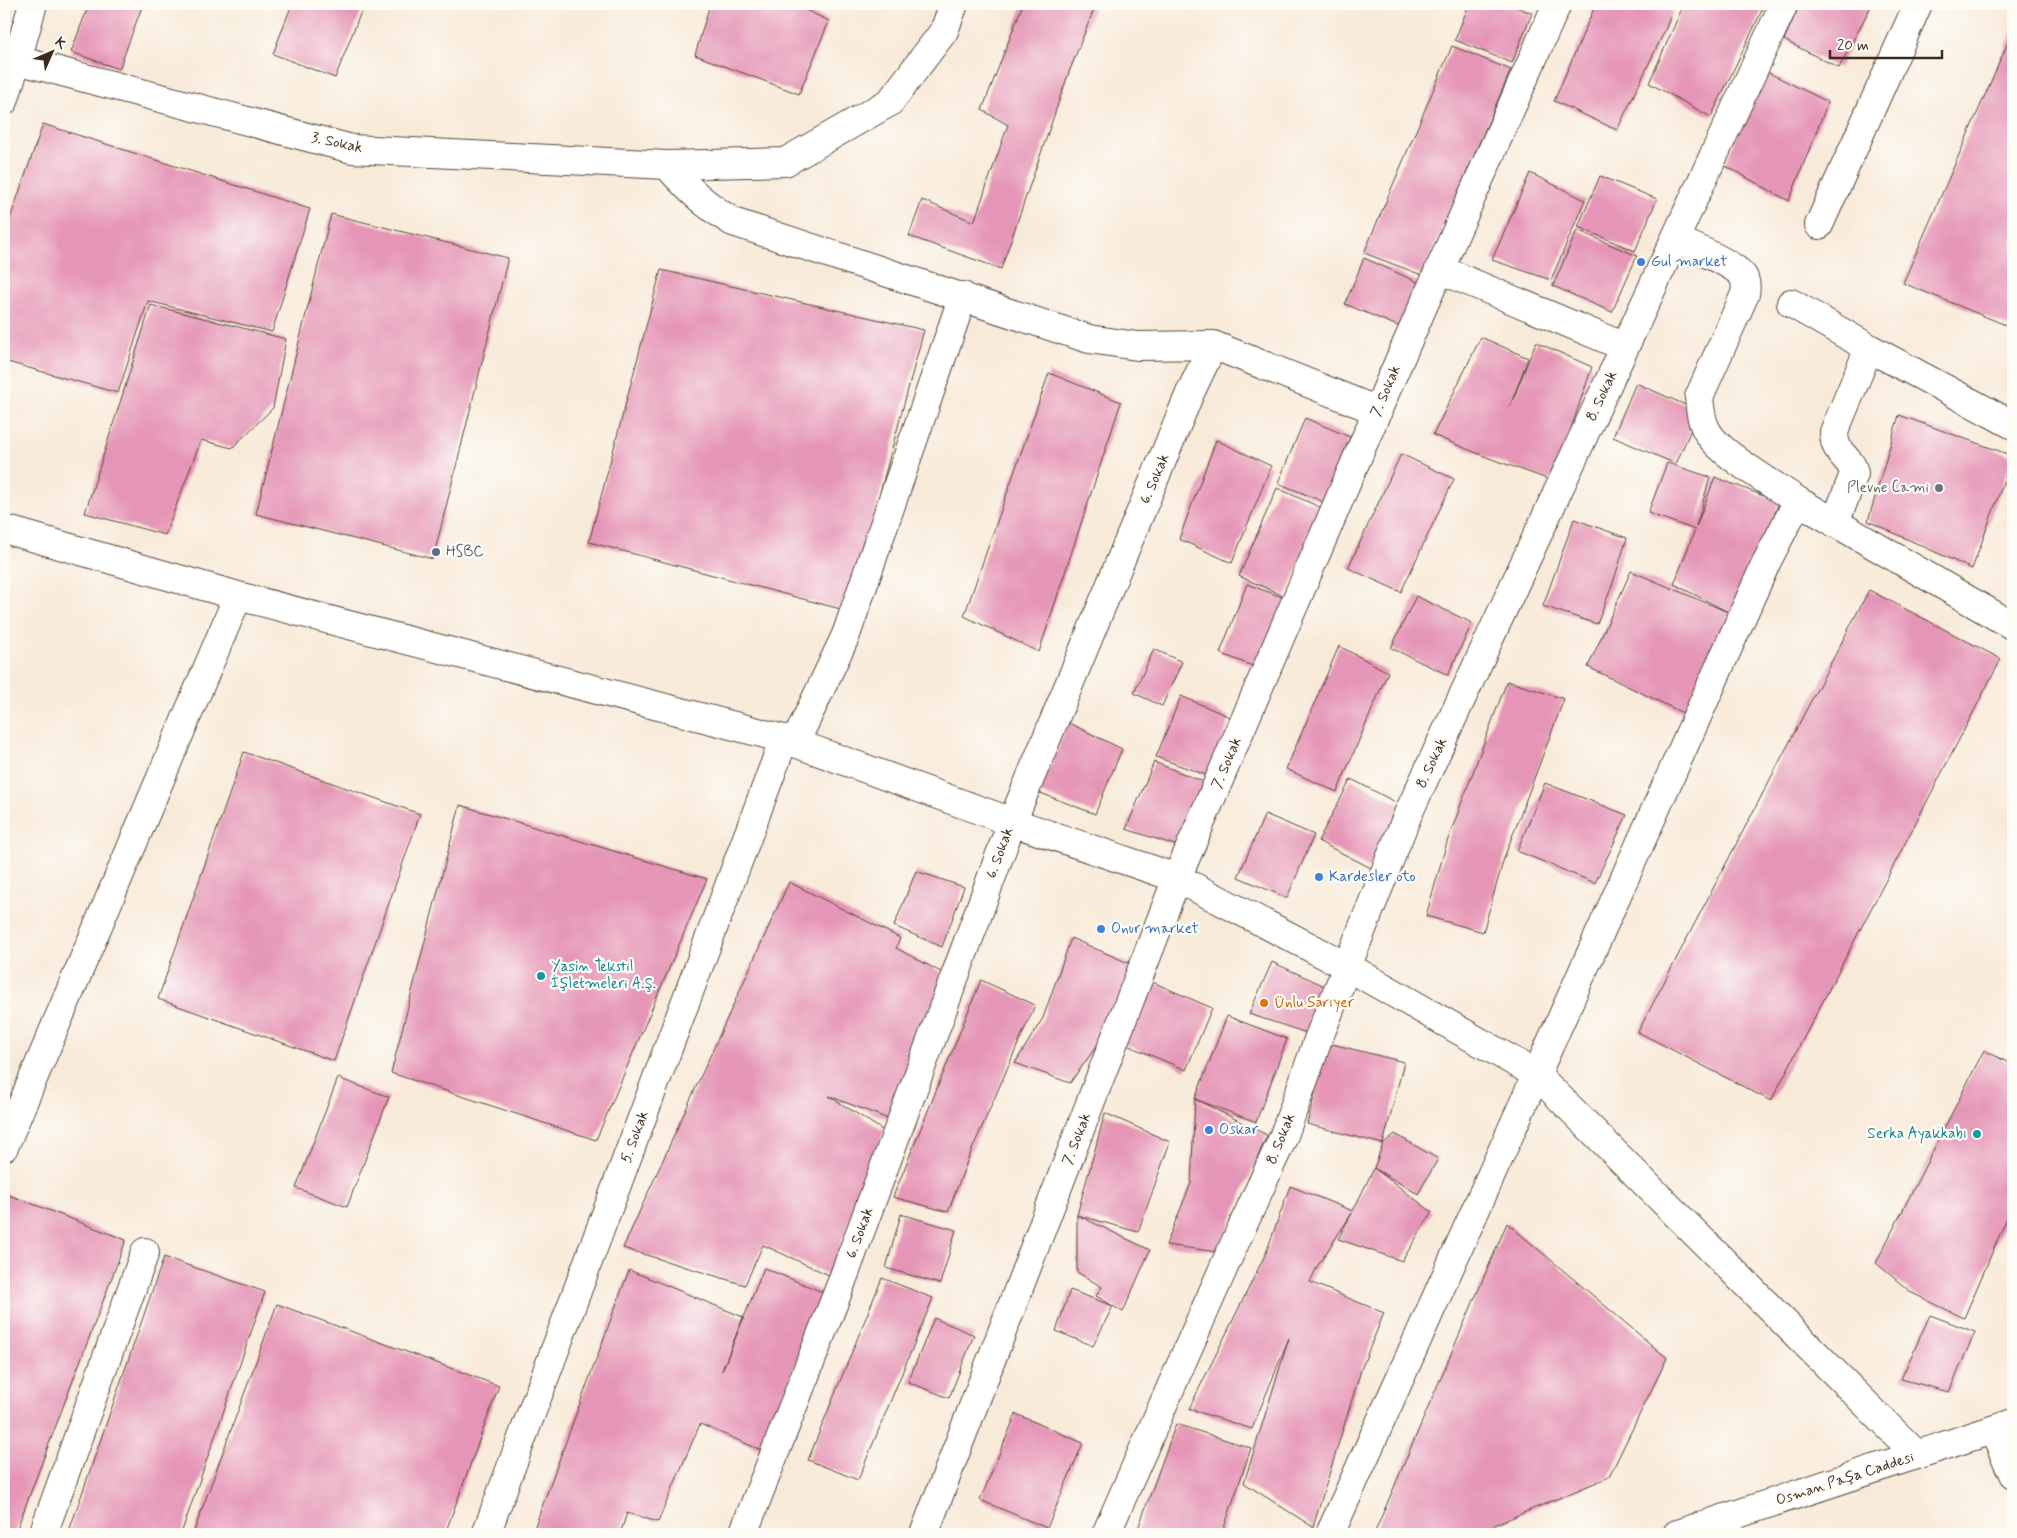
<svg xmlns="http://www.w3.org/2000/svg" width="2017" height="1538" font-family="Mynerve,sans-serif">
	<rect width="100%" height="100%" fill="#fdfcf7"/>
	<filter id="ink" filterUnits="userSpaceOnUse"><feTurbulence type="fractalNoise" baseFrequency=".02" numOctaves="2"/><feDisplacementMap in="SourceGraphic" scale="10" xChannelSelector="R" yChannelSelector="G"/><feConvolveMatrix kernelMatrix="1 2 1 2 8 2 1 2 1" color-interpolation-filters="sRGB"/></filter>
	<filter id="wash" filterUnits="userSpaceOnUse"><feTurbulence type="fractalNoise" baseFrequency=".0096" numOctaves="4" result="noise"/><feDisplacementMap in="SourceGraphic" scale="20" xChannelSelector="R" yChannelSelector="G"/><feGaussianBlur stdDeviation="1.12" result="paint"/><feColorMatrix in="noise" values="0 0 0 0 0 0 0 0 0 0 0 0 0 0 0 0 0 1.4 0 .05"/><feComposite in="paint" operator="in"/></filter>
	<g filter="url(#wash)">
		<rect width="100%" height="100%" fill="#f8ead9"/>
		<g id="blocks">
			<!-- building -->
			<path fill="#e596b6" d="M89,4h54l-24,65 -48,-17z
				M292,4h72l-29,74 -62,-24z
				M710,4h83l36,17 -30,73 -104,-39z
				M1023,4h73l-27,68 -68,197 -92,-33 13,-36 52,22 34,-97 -26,-15z
				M1469,4h39l24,9 -20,50 -57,-23z
				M1596,4h79l-9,24 -49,102 -63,-29z
				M1684,4h81l-54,113 -62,-34z
				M1800,4h72l-33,64 -55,-28z
				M2013,31v297l-110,-45z
				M1452,46l59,24 -89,205 -58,-22z
				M1767,72l61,30 -39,99 -65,-36z
				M43,124l267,85 -38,123 -124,-31 -30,92 -114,-32v-125z
				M1530,173l55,27 -34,80 -59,-20z
				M1600,176l57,23 -22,52 -57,-24z
				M331,214l177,44 -75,301 -177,-45z
				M1577,230l60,26 -25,56 -59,-26z
				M1364,258l56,25 -20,44 -55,-23z
				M661,270l263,60 -76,281 -259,-69z
				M151,305l135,34 -13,69 -41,40 -31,-8 -36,95 -80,-22z
				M1481,337l47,21 -19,51 27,-67 56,25 -39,114 -64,-23 -56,-23z
				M1049,373l72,29 -82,250 -75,-36z
				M1636,383l63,28 -23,53 -63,-27z
				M1899,415l114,41 -41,113 -104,-48z
				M1305,418l45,19 -26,65 -46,-19z
				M1216,440l55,26 -39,97 -53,-24z
				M1401,454l53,25 -53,113 -53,-24z
				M1667,463l43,14 -14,50 19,-50 64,25 -20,53 -70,161 -101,-49 43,-96 99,42 -56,-29 21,-54 -47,-17z
				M1277,488l47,21 -38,88 -47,-21z
				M1574,519l53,19 -14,45 -16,41 -54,-18z
				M1247,584l40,15 -27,70 -40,-16z
				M1869,590l132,69 -230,442 -133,-69z
				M1416,596l56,27 -24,52 -57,-27z
				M1339,646l49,26 -51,120 -51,-23z
				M1154,649l28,13 -20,44 -28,-13z
				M1507,681l57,18 -60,159 -21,74 -57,-16 21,-74z
				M1181,696l49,21 -18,60 -56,-20z
				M1069,723l53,26 -27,65 -57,-22z
				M244,752l176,62 -86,247 -176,-62z
				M1154,762l55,22 -28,63 -55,-18z
				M1351,779l52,27 -32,62 -53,-27z
				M1545,783l82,32 -32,68 -78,-32z
				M460,805l247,74 -111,261 -205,-67z
				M1265,814l49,21 -27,63 -49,-21z
				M916,871l48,16 -22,60 -48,-21z
				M789,882l111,56 -4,10 56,30 -61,142 -62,-24 55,35 -55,144 -66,-30 -18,40 -122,-37z
				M1071,938l62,27 -30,72 -33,46 -55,-20 28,-45z
				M1272,962l57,26 -19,46 -61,-20z
				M981,980l54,25 -67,154 -20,53 -55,-15z
				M1150,981l62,27 -26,62 -64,-27z
				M1227,1016l60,23 -31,83 -61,-23z
				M1328,1043l76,19 -21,82 -76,-20z
				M1984,1050l29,15v139l-49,114 -52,-25 -36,-30z
				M338,1078l51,19 -42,110 -51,-19z
				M1195,1099l72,36 -49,117 -52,-7 25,-62z
				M1105,1113l65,29 -32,90 -61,-17z
				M1395,1134l43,25 -20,35 -44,-26 58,44 -30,49 -64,-22 14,-26 -35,54 -7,15 74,31 -22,54 -49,160 -69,-44 45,-145 -37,91 -63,-20 77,-156 24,-67 63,25 21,-43 9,-24z
				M4,1193l122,47 -111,294h-11z
				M901,1214l55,16 -16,54 -54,-16z
				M1077,1215l73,35 -27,62 -27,-16 6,-9 -25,-15z
				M1507,1223l160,135 -58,119 -136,57h-99z
				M164,1257l101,35 -84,242h-113z
				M764,1268l61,25 -64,157 -61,-26 -42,98 -31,-9 -7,21h-88l97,-264 114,47 -21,54z
				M882,1278l51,20 -75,182 -50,-20z
				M1070,1290l43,16 -20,40 -37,-15z
				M277,1304l222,82 -54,148h-252z
				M1930,1315l45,17 -26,60 -48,-13z
				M934,1318l40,17 -25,63 -41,-16z
				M1016,1414l67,29 -36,85 -67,-28z
				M1176,1424l75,24 -29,86h-86z"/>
		</g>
	</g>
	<g filter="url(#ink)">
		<use href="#blocks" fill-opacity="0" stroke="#57473a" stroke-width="1"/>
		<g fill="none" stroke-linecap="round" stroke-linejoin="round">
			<defs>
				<path id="minor" d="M17,60l335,89 315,16 118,-3 105,-60 54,-71 10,-27
					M4,101l13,-41 16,-56
					M667,165c22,25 37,39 66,57l356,117 48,7 76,-1
					M1819,225l99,-221
					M1675,239c15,7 63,26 69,39 2,5 2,11 1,16l-46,103c1,12 2,24 8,34 12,23 68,54 91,70
					M1439,269l186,78
					M1791,303l78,45 144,77
					M1835,523l19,-49c-2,-18 -20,-17 -20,-42l35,-84
					M4,529l234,67
					M795,743l51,-108 117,-339
					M4,1147l234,-551 546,143 228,83 165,56 171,89 188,107 381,381
					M1993,1430l20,44
					M43,1534l102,-282
					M486,1534l298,-795
					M743,1534l98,-250 171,-462 178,-429 23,-48 165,66
					M924,1534l253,-656 214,-499 166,-375
					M1106,1534l121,-274 56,-122 36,-101 89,-223 376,-810
					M1330,1534l437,-973 31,-60 215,125
					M1677,1534l336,-111"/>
			</defs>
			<!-- minor casing -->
			<use href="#minor" stroke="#57473a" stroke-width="30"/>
			<!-- minor -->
			<use href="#minor" stroke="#fff" stroke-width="28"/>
		</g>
	</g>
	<!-- markers -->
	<g fill="#3f7fe0" stroke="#fdfcf7" stroke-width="2">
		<circle cx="1641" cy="262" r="5"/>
		<circle cx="1319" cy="877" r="5"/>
		<circle cx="1101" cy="929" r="5"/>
		<circle cx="1209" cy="1130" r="5"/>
	</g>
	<circle fill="#6b7280" stroke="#fdfcf7" stroke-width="2" cx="1939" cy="488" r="5"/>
	<circle fill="#5c6f8a" stroke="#fdfcf7" stroke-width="2" cx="436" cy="552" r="5"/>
	<g fill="#0f9aa8" stroke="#fdfcf7" stroke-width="2">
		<circle cx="541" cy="976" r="5"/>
		<circle cx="1977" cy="1134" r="5"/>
	</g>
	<circle fill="#e8710a" stroke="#fdfcf7" stroke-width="2" cx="1264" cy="1003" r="5"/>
	<g text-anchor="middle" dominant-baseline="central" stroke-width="4.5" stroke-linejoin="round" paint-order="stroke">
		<!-- street labels -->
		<g font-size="15" fill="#3b2a1e" stroke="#fdfcf7">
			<text transform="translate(337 143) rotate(12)">3. Sokak</text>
			<text transform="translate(1386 391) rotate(-67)">7. Sokak</text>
			<text transform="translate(1602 396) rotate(-65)">8. Sokak</text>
			<text transform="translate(1155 479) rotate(-67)">6. Sokak</text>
			<text transform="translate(1227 763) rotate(-67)">7. Sokak</text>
			<text transform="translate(1432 763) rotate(-65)">8. Sokak</text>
			<text transform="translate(1000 853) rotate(-70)">6. Sokak</text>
			<text transform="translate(635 1137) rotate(-70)">5. Sokak</text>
			<text transform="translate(1077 1139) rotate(-69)">7. Sokak</text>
			<text transform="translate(1281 1139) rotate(-68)">8. Sokak</text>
			<text transform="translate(860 1233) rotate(-70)">6. Sokak</text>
			<text transform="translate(1845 1479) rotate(-18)">Osman Paşa Caddesi</text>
		</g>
		<!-- shop labels -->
		<g font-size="15" fill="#366cbe" stroke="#fdfcf7" text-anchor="start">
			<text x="1651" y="262">Gul market</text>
			<text x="1329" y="877">Kardesler oto</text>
			<text x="1111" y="929">Onur market</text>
			<text x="1219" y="1130">Oskar</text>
		</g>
		<!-- worship labels -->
		<g font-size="15" fill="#5b616d" stroke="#fdfcf7" text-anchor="end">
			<text x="1929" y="488">Plevne Cami</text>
		</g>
		<!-- service labels -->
		<g font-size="15" fill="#4e5e75" stroke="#fdfcf7" text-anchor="start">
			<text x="446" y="552">HSBC</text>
		</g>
		<!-- culture labels -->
		<g font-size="15" fill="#0d838f" stroke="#fdfcf7" text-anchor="start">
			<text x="551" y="967">Yasin Tekstil<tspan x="551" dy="17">İşletmeleri A.Ş.</tspan></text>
			<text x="1967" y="1134" text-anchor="end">Serka Ayakkabı</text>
		</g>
		<!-- food labels -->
		<g font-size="15" fill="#c56008" stroke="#fdfcf7" text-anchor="start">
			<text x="1274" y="1003">Ünlu Sarıyer</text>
		</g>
	</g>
	<!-- margin -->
	<rect width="2017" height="1538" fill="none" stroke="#fdfcf7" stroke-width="20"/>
	<!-- north arrow -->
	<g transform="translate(52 52) rotate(45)" stroke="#fdfcf7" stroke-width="4" paint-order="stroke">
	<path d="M0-4L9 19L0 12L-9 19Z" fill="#3b2a1e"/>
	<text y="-8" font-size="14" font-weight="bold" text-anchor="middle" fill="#3b2a1e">K</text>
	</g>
	<!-- scale -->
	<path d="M1830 50v8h112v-8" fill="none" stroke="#3b2a1e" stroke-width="2.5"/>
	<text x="1837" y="50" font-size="15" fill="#3b2a1e" stroke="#fdfcf7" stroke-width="4" paint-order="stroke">20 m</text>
</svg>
